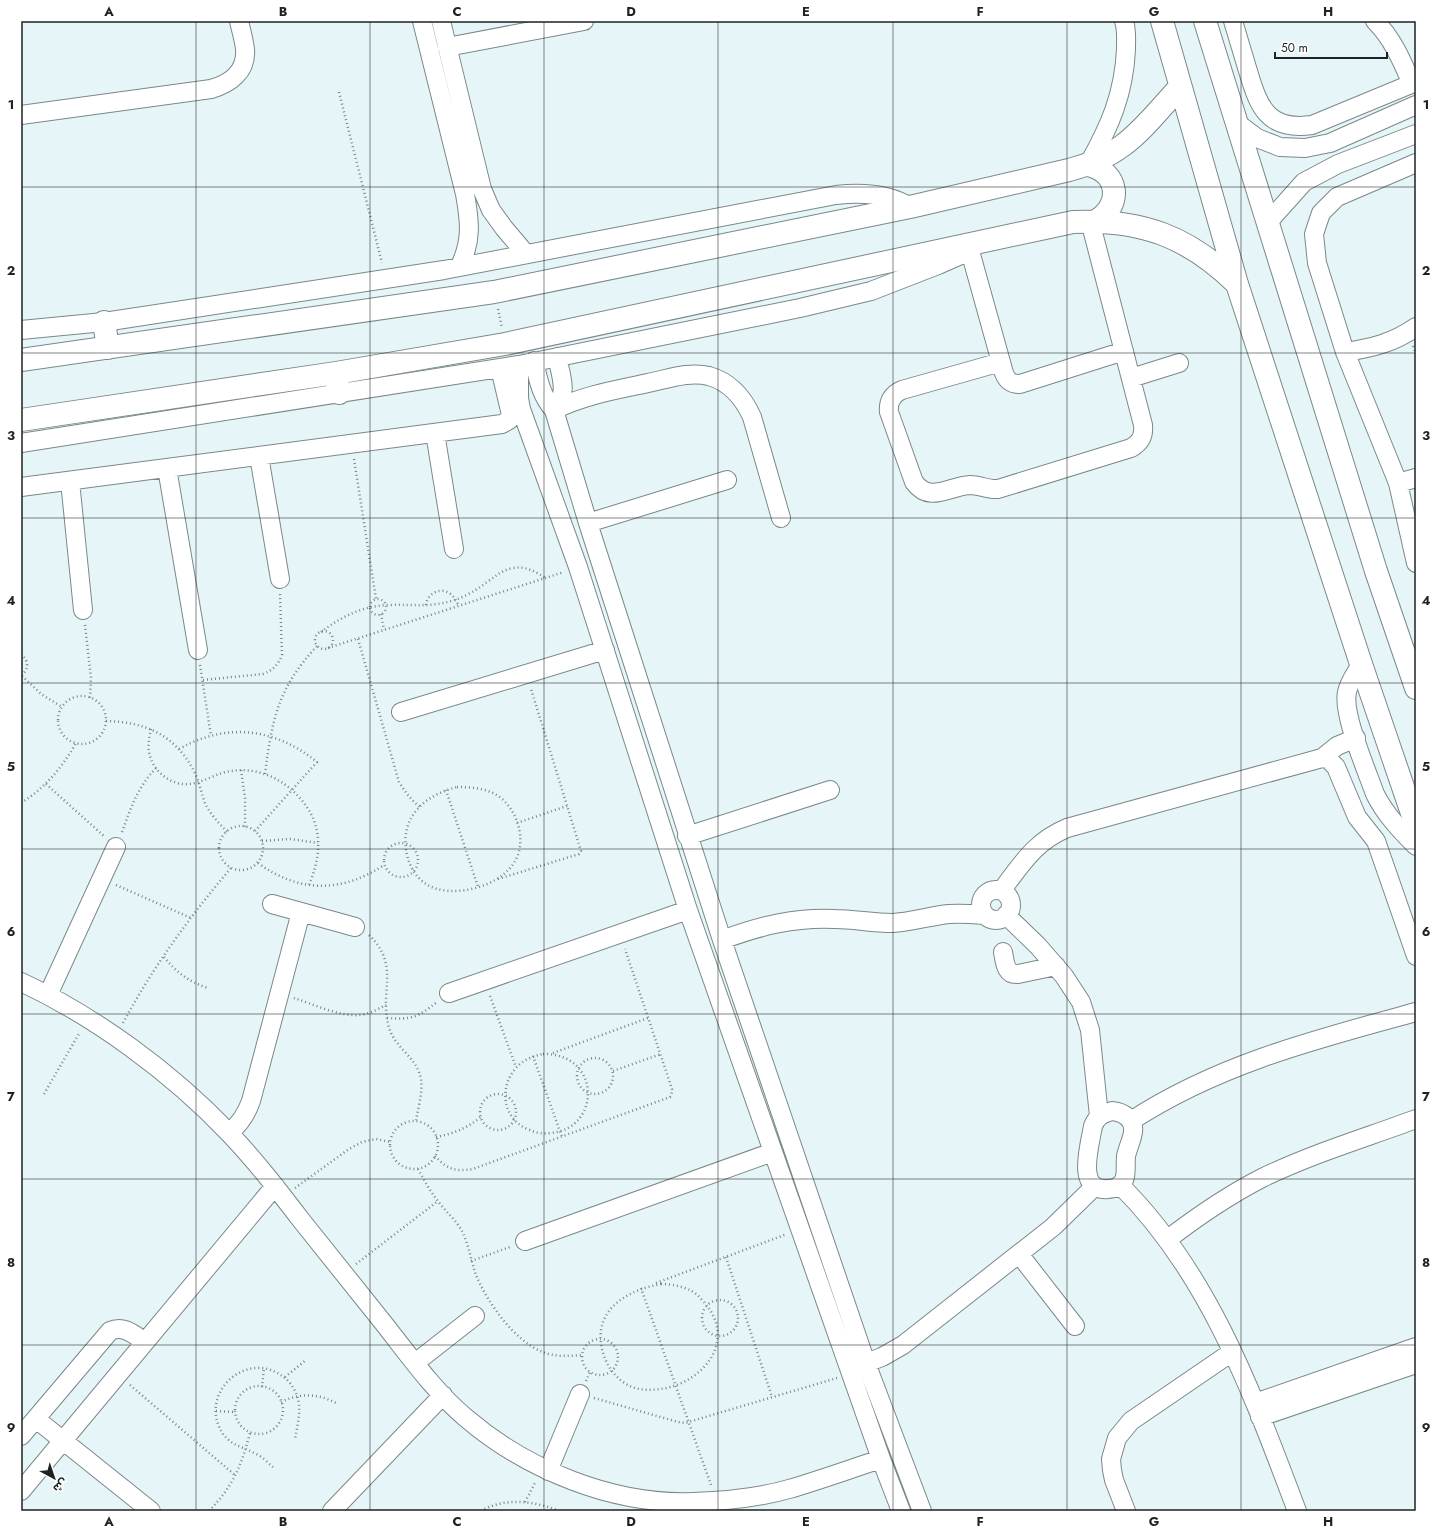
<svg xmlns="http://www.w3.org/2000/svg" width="1437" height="1532" font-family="Jost,'Noto Sans Arabic',sans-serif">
	<rect width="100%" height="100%" fill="#e6f6f8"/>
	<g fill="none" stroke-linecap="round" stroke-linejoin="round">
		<defs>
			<path id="minor" d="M422,21l43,173c5,28 7,46 -5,72
				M441,21l41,168 9,21 13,18 22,26
				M1233,21c5,17 10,33 15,50 11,37 20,60 64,54l104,-43
				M1375,21c18,18 27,40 37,63
				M447,47l137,-26
				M21,115l190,-26c18,-5 36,-17 34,-40 -1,-9 -4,-19 -6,-28
				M1237,123l20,15 23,9 25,1 25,-5 86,-38
				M1416,163l-79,34 -16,16 -7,21 3,29 28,89 53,131 18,80
				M1088,165c22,-39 36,-71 38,-116 0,-10 1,-19 -2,-28
				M1269,221l35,-39 34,-18 78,-30
				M970,251l34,122c3,8 7,11 16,11l104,-33
				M21,330l83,-8 340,-52 392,-75c26,-3 52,-2 74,12
				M1345,352c27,-4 48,-9 71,-25
				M534,361c4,18 7,35 20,49l34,113 134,417 144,423 56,148
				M1001,362l-99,28c-10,4 -14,12 -13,22l25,70c16,22 35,4 56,3 10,0 18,5 28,4l133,-41c10,-6 13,-12 12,-23l-53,-204
				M519,365v33l2,11 57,158 110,343 193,549 20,52
				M1131,378l48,-15
				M554,410c30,-15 62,-20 94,-27 20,-4 41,-12 61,-7 21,6 34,21 43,41l29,101
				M554,410c15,-16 7,-34 3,-53
				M435,433l19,116
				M21,443l498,-78 281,-57 71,-17 67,-26 34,-15
				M259,456l21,123
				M167,468l31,182
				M70,481l13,129
				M1398,483l18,-5
				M21,487l481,-63 7,-4 2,-5 -11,-47
				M588,523l139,-43
				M1361,664c-5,9 -12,18 -14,28 -5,22 20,79 28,102 10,20 25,36 41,52
				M401,712l204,-62
				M1322,758l15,-12 19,-8
				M687,836l143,-46
				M981 905a15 15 0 1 1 30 0a15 15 0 1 1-30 0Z
				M1001,891c21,-27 33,-49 66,-63l255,-70 6,1 8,8 21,50 19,24 40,115
				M272,904l83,23
				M1006,915l32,31 26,30 17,26 9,28 9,86
				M722,940c37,-14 73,-23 113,-21 19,0 37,4 57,4 19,-1 38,-7 57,-9 12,-1 24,0 36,1
				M1003,952c2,10 2,23 15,22l38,-8
				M21,982c75,35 151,91 208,151 26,27 49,57 72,87 28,35 56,70 84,105 25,32 50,67 81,93 61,52 147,87 227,84 32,-1 65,-4 96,-13 31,-9 61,-20 92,-30
				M449,993l239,-83
				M48,995l68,-148
				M1112,1111c11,1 23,8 21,21 -1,8 -5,15 -7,24 -1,8 1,17 -2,24 -3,6 -10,9 -16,9 -33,3 -18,-44 -15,-63 4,-10 9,-12 19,-15z
				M1131,1121c87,-57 186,-82 285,-109
				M229,1133c11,-9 17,-18 22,-32l50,-189
				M1120,1185c90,89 133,210 177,326
				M1168,1239c30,-23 61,-44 94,-61 49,-24 103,-40 154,-59
				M525,1241l248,-89
				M1019,1254l56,72
				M415,1363l60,-47
				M866,1363l16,-6 21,-12 150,-118 42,-41
				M1255,1403l161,-56
				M1260,1417l156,-53
				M36,1419l115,92
				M21,1436l89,-105c14,-6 23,3 35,11
				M548,1471l32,-77
				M21,1491l254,-305
				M332,1511l111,-116
				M1126,1511l-12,-31 -2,-10 -1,-11 6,-21 14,-17 101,-69"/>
			<path id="major" d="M1162,21l75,263 124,380 55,161
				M1205,21l171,550 40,117
				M1088,165c31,7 35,40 8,56
				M104,322l4,26
				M21,360l473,-68 416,-85 159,-37c19,-5 37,-12 53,-24 21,-15 40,-40 58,-59
				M336,373l3,20
				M21,420l315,-47 169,-29 568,-122c68,-3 115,14 164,62"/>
		</defs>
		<!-- minor casing -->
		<use href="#minor" stroke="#7a888a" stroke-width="20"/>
		<!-- major casing -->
		<use href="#major" stroke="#7a888a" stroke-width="24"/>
		<!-- path -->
		<path stroke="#7b8587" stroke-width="2.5" stroke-dasharray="1 3" stroke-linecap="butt" d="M339,92l43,171
			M498,309l4,19
			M1413,346l3,8
			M354,459l22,140
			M370 607a8 8 0 1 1 16 0a8 8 0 1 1-16 0Z
			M426,605c1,-11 13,-18 23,-12 5,3 7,8 10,13
			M381,614l3,16
			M85,625l6,53 -1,20
			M315 640a9 9 0 1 1 18 0a9 9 0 1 1-18 0Z
			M321,632c20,-15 41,-26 67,-27 25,-1 41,3 67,-5 11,-4 22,-10 32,-18 9,-6 15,-12 26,-14 12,-2 22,3 32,10
			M358,639l41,143c6,10 12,18 21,25
			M328,648l236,-76
			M21,654c8,7 8,15 0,22
			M200,665l11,71
			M22,676l19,18 21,13
			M203,680l60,-6c10,-4 15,-9 19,-19l-2,-61
			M58 720a24 24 0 1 1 48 0a24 24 0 1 1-48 0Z
			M106,721c40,1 69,14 88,50 5,10 7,21 11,32 5,11 14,20 22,29
			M151,729c-2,9 -4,18 -1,27 4,16 22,30 39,28 13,-1 24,-9 37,-12 34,-8 67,11 84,40 13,24 9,49 -1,73
			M179,749c48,-27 96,-21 138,13l-62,69
			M241,770l4,28v29
			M265,774c7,-55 13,-86 52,-128
			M46,784l59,53
			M457,787c12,0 25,1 36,6 23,11 35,46 22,68 -14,26 -64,39 -89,23 -22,-14 -28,-53 -10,-73 10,-13 26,-20 41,-24z
			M446,790l32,97
			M21,803c24,-15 41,-35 55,-60
			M517,823l50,-17
			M219 848a22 22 0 1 1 44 0a22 22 0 1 1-44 0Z
			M122,832c9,-24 15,-44 34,-64
			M262,841l28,-2 28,4
			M384 860a17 17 0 1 1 34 0a17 17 0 1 1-34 0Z
			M258,863c41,30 84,30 126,2
			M21,871l2,1
			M498,879l78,-24 3,-1 2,-3 -50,-162
			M116,885l75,33
			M369,935c31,30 11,54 19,89 5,24 29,32 33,55 2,13 -3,29 -5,42
			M164,957c12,15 25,25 44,31
			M490,996l26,71
			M294,998c19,6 46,19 66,17 10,-1 18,-6 26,-10
			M387,1018c25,2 31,-1 50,-16
			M123,1023c30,-56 67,-107 108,-155
			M553,1053l95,-35
			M543,1054c58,-1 59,74 8,79 -8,1 -15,0 -21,-3 -27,-9 -32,-42 -14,-62 7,-8 17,-12 27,-14z
			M533,1056l29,81
			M577 1076a18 18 0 1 1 36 0a18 18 0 1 1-36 0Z
			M613,1071l48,-17
			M44,1094l36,-62
			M480 1112a18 18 0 1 1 36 0a18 18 0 1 1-36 0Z
			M390 1145a24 24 0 1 1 48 0a24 24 0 1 1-48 0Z
			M436,1137c17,-3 31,-9 45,-20
			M435,1156c12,13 20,16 38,13l197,-72 2,-5v-3l-47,-140
			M418,1169c6,11 12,22 19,31 8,11 19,20 25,31 7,14 9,30 14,44 11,27 39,67 67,77 11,5 27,4 39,3
			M295,1188l54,-39 13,-7 14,-3 14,3
			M726,1257l46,140
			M471,1261l39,-14
			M356,1264l82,-63
			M656,1283l131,-49
			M661,1284c10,0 20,2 29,6 8,4 15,13 20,20 24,37 -12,75 -50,79 -13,2 -26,1 -37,-7 -11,-8 -18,-20 -21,-33 -9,-40 26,-59 59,-65z
			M641,1288l70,197
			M702 1318a18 18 0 1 1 36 0a18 18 0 1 1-36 0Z
			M582 1357a18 18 0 1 1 36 0a18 18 0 1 1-36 0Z
			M285,1377l21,-17
			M586,1381l4,-9
			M130,1385l106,91
			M235 1410a24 24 0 1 1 48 0a24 24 0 1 1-48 0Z
			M262,1387l2,-19
			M594,1398l84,24 7,1 152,-45
			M281,1402c19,-9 36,-9 55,1
			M216,1411l19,1
			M273,1467c-5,-4 -10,-10 -17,-13 -12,-7 -24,-8 -33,-20 -27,-41 26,-88 63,-55 7,6 12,16 13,26 1,11 -2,23 -4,34
			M525,1502l11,-21
			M209,1511c25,-26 32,-45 41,-78
			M481,1511c24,-14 54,-10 78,0"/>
		<!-- minor -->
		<use href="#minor" stroke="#fff" stroke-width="18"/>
		<!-- major -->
		<use href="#major" stroke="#fff" stroke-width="22"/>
	</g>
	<!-- grid -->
	<path fill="none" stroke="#1d2223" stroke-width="1" stroke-opacity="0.55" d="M196,21v1490M370,21v1490M544,21v1490M718,21v1490M893,21v1490M1067,21v1490M1241,21v1490M21,187h1395M21,353h1395M21,518h1395M21,683h1395M21,849h1395M21,1014h1395M21,1179h1395M21,1345h1395"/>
	<!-- border -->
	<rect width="1437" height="1532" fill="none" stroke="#ffffff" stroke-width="44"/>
	<!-- north arrow -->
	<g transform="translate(54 1478) rotate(140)" stroke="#ffffff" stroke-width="3" paint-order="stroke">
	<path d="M0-3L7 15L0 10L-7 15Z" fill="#1d2223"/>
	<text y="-6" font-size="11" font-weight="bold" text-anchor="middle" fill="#1d2223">ش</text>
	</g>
	<!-- scale -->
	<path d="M1275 52v6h112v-6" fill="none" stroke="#1d2223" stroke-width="2"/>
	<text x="1281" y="52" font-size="12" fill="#1d2223" stroke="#ffffff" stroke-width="3" paint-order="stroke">50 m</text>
	<rect x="22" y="22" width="1393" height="1488" fill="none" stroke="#1d2223" stroke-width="1.5"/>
	<g font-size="13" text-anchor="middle" font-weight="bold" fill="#1d2223">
		<text x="109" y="16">A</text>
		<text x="283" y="16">B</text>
		<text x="457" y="16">C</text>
		<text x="631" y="16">D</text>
		<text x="806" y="16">E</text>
		<text x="980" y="16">F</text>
		<text x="1154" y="16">G</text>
		<text x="1328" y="16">H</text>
		<text x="11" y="109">1</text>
		<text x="1426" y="109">1</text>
		<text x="11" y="275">2</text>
		<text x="1426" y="275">2</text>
		<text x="11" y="440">3</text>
		<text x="1426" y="440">3</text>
		<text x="11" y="605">4</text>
		<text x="1426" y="605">4</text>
		<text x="11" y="771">5</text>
		<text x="1426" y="771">5</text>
		<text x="11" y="936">6</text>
		<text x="1426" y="936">6</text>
		<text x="11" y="1101">7</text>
		<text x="1426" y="1101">7</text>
		<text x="11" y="1267">8</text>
		<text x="1426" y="1267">8</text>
		<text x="11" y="1432">9</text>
		<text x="1426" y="1432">9</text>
		<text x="109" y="1526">A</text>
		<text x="283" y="1526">B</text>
		<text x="457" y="1526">C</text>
		<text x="631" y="1526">D</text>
		<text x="806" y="1526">E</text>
		<text x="980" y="1526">F</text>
		<text x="1154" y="1526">G</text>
		<text x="1328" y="1526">H</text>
	</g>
</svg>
